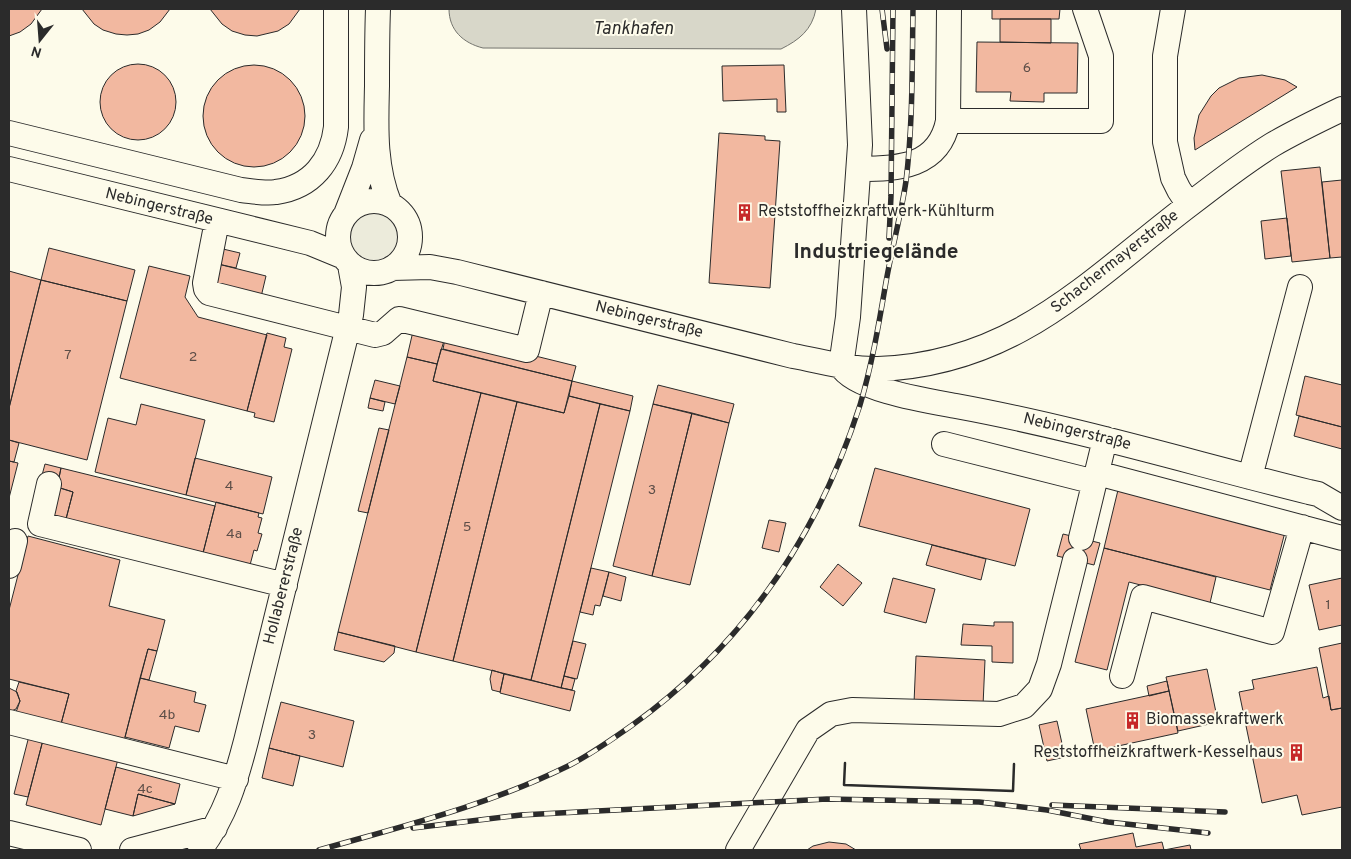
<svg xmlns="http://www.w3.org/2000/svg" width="1351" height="859" font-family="Overpass,sans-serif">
	<rect width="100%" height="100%" fill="#fdfbea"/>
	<!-- green -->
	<path fill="#ecebdb" stroke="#74746e" d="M348 237a25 25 0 1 1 50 0a25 25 0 1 1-50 0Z"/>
	<!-- water -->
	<path fill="#d8d7c9" stroke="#74746e" d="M449,9h367c-4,21 -17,31 -35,40l-298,-1c-20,-5 -34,-18 -34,-39z"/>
	<!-- building -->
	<path fill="#f2b8a0" stroke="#2b2b2b" d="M9,9h33l-11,15 -11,8 -11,4z
		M82,9h88l-10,13 -11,8 -11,4 -11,1 -11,-1 -13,-4 -9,-6z
		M210,9h90l-11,15 -11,7 -21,5 -12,-1 -13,-4 -10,-7z
		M992,9h68l-1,10h-67z
		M1000,19h51v24l-51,-1z
		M977,42l101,1 -1,50h-33v9l-34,-1 1,-9h-35z
		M100 102a38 38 0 1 1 76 0a38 38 0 1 1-76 0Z
		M784,65l2,47h-9v-13l-54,2 -1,-35z
		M203 116a51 51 0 1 1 102 0a51 51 0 1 1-102 0Z
		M1262,75l23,5 12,7 -102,63 -1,-12 5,-23 12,-19 8,-8 20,-10z
		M719,133l46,3v4l15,1 -10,147 -61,-5z
		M1320,167l10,91 -38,4 -11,-91z
		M1342,180v77l-12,1 -8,-76z
		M1287,218l4,38 -26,3 -4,-38z
		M49,248l86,22 -8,31 -86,-21z
		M223,249l17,4 -4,15 -18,-4z
		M218,264l48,12 -5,21 -48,-13z
		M149,266l41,10 -5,21 13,20 69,18 -20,76 -127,-33z
		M9,271l32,9 -32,128z
		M41,280l86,21 -40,159 -78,-20v-32z
		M414,327l32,7 -9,30 -30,-7z
		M267,333l19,5 -2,9 8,2 -18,73 -20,-5 1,-4 -8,-2z
		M446,334l130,32 -4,15 -129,-32z
		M441,349l131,32 -8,32 -131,-32z
		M407,357l30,7 -4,17 48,12 -65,259 -78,-20z
		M1305,376l37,9v42l-46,-12z
		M375,380l25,6 -5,18 -25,-6z
		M572,381l61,15 -3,15 -61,-15z
		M658,385l76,19 -5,19 -76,-19z
		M481,393l36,9 -64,259 -37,-9z
		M569,396l31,8 -69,276 -78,-19 64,-259 47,11z
		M370,398l15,4 -2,9 -15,-3z
		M141,404l64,16 -19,75 -91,-23 13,-54 28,7z
		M600,404l30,7 -69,277 -30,-8z
		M653,404l39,9 -40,163 -39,-10z
		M692,413l37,10 -39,162 -38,-9z
		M1299,416l43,11v22l-48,-13z
		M379,428l10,2 -21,83 -10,-2z
		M9,440l10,3 -5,19 -5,-1z
		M195,458l77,19 -9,37 -77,-19z
		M9,461l9,2 -9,35z
		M45,464l16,4 -3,15 -17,-4z
		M61,468l154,38 -12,47 -137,-34 7,-27 -16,-5z
		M875,468l155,41 -15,57 -156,-40z
		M57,487l16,5 -7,27 -16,-4z
		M1118,490l167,42 -15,58 -166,-42z
		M216,502l43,11 -1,4 4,1 -4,15 4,1 -5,17 -3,-1 -4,15 -47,-12z
		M769,520l17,3 -7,29 -17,-4z
		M1063,534l37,9 -6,22 -37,-9z
		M28,536l92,24 -11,46 56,14 -8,31 -9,-2 -24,92 -63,-17 8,-30 -60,-15v-69z
		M932,545l54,14 -5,21 -55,-15z
		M1104,548l112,29 -6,26 -81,-21 -22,88 -32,-8z
		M838,564l24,19 -19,23 -23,-19z
		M591,568l18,4 -9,34 -5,-1 -2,10 -13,-3z
		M609,572l17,5 -5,24 -18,-5z
		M893,578l42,11 -9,34 -42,-11z
		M1342,578v47l-23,5 -10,-45z
		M994,622h19v41l-21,-1v-16l-31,-1 2,-21 31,2z
		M338,632l57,14 -1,7 -10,9 -50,-12z
		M573,641l13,3 -9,35 -13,-3z
		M1342,643v65l-11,2 -12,-62z
		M148,649l9,2 -8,29 -9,-2z
		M916,656l69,4 -2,46 -69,-3z
		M1317,667l6,31 6,-2 2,14 11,-2v99l-40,8 -5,-20 -35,8 -23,-111 15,-3 -2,-9z
		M1207,669l11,53 -40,9 -12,-54z
		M492,670l12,4 -4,18 -8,-2 -2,-11z
		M504,674l71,17 -5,20 -70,-18z
		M564,676l11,3 -3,11 -11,-2z
		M140,678l56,14 -2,10 12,3 -7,27 -24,-6 -6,22 -44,-11z
		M1167,681l2,10 -20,5 -2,-10z
		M19,682l50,12 -8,30 -47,-6 6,-17 -4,-10z
		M9,688l8,4 3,9 -4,8 -7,3z
		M1169,691l9,42 -83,18 -9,-42z
		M281,702l73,19 -11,46 -74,-19z
		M1057,721l8,36 -18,4 -8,-36z
		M29,736l14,4 -15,57 -14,-3z
		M43,740l75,19 -17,66 -75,-20z
		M269,748l31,8 -7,30 -31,-8z
		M116,767l64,17 -5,20 -37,-10 -5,22 -28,-7z
		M138,794l37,10 -42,12z
		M1133,833l3,14 26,-5 2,8 26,-5 1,5h-110l-2,-6z
		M829,842l17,2 10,6h-49l6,-4z"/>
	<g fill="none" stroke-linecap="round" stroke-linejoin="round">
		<defs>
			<path id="minor" d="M378,9c-1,26 -1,52 -1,77 -1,41 -3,81 13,119
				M854,9l6,136 -12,172 -7,49c14,24 88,35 115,40 120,22 236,57 353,86l9,2 24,14
				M1173,9l-8,47v86l8,36 6,12 10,15
				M948,121h153v-65l-16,-47
				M9,133l232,57c11,1 24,4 35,2 36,-5 56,-31 60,-65v-118
				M9,169l301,74 34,14
				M859,169c39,0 80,-2 89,-48l1,-112
				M338 237a36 36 0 1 1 72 0a36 36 0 1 1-72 0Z
				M346,214l18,-46 8,-28
				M217,221l-12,62 1,6 3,4 166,42 8,-2 16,-14 128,31 14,-57
				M392,268l38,-1 27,5 336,84c28,5 57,14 85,13 137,-5 210,-87 311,-164 27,-21 54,-42 83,-60 22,-13 47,-25 70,-36
				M944,444l151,38
				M1097,473l245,65
				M1250,477l50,-190
				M49,484l-9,40 245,61
				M1081,538l24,-99
				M9,566l6,-25
				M1122,676l21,-79 129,35 30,-105
				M9,722l227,57
				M9,833l70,17
				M132,850l83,-22
				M200,850c26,-36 35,-67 46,-109l105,-426 3,-28 -4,-22
				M738,850l70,-120 23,-16 21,-4 147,4 25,-8 16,-17 9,-25 26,-104"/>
		</defs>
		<!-- minor casing -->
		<use href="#minor" stroke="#2b2b2b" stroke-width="26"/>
		<!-- minor -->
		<use href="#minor" stroke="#fdfbea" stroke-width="24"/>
		<defs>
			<path id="rail" d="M882,9l5,40
				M889,238l2,-42 2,-187
				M1052,805l173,7
				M413,828l108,-13 306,-16 152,3 68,8 61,12 100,11
				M319,850c84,-24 170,-45 249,-84 22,-11 43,-26 63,-40 112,-80 187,-190 229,-321 12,-40 19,-82 26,-123 6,-34 15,-67 20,-101 7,-58 6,-115 7,-172"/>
		</defs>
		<!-- rail casing -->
		<use href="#rail" stroke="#2b2b2b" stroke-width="5.5"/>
		<!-- rail -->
		<use href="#rail" stroke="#fdfbea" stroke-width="4" stroke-dasharray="11" stroke-linecap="butt"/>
		<!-- wall -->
		<path stroke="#2b2b2b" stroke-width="2.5" d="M845,763l-1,22 169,6 1,-27"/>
	</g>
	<!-- icons -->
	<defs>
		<symbol id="building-bare" viewBox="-9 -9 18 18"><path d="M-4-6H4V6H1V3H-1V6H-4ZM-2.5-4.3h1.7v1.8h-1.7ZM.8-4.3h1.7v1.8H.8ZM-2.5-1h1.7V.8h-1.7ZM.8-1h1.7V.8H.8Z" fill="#c62828" stroke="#fdfbea" stroke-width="2.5" paint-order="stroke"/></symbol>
	</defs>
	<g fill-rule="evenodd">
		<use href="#building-bare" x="732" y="200" width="25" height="25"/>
		<use href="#building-bare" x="1120" y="708" width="25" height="25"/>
		<use href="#building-bare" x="1284" y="740" width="25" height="25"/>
	</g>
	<g text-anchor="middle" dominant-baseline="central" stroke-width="4" stroke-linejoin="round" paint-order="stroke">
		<!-- number labels -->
		<g font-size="14" fill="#5d4e48">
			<text x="1027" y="68">6</text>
			<text x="68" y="355">7</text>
			<text x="193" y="357">2</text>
			<text x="229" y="486">4</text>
			<text x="652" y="490">3</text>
			<text x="467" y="527">5</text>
			<text x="234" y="534">4a</text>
			<text x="1328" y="605">1</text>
			<text x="167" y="715">4b</text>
			<text x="312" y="735">3</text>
			<text x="145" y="789">4c</text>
		</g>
		<!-- street labels -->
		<g font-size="16" fill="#2b2b2b" stroke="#fdfbea">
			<text transform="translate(159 207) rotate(14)">Nebingerstraße</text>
			<text transform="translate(1115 262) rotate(-38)">Schachermayerstraße</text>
			<text transform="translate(649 320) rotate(14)">Nebingerstraße</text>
			<text transform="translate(1077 432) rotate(14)">Nebingerstraße</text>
			<text transform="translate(284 586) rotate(-76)">Hollabererstraße</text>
		</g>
		<!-- poi labels -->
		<g font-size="16" fill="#2b2b2b" stroke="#fdfbea" text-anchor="start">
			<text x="758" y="212">Reststoffheizkraftwerk-Kühlturm</text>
			<text x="1146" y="720">Biomassekraftwerk</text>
			<text x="1283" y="753" text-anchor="end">Reststoffheizkraftwerk-Kesselhaus</text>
		</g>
		<!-- water labels -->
		<g font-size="18" font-style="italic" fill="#2b2b2b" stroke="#fdfbea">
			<text x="633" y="29">Tankhafen</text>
		</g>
		<!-- district labels -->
		<g font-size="21" font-weight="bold" fill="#2b2b2b" stroke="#fdfbea">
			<text x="876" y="252">Industriegelände</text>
		</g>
	</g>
	<!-- border -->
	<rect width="1351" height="859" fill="none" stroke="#2b2b2b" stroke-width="20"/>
	<!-- north arrow -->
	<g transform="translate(40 40) rotate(197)" stroke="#fdfbea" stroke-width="4" paint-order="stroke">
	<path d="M0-4L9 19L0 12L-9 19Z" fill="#2b2b2b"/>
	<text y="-8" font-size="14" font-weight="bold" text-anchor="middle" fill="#2b2b2b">N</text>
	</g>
</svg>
